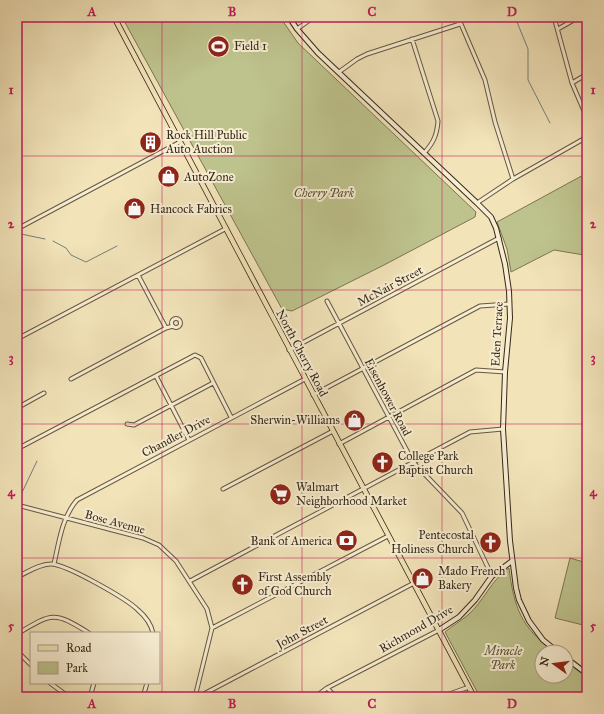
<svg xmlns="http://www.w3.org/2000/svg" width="604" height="714" font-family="'IM FELL Great Primer',serif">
	<rect width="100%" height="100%" fill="#f2e3b9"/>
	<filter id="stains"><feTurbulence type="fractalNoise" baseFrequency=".005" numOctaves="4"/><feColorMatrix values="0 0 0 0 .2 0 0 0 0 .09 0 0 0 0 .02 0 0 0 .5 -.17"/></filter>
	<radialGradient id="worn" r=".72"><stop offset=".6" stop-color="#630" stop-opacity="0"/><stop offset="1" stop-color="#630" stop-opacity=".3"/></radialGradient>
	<!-- green -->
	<path fill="#bec38d" stroke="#7a7652" d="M122,17h158l18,26 178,169 -1,5 -91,48 -92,46 -10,-2z
		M587,173v88l-3,-6 -30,-5 -43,22 -4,-23 -10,-27z
		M570,558l17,5v63l-32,-8z
		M509,568c5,40 12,59 45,84h-12v24h24v-15l21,15v21h-107l-35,-65c7,-6 16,-11 23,-17 16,-14 23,-35 41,-47z"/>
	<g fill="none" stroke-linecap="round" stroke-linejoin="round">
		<!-- stream -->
		<path stroke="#758179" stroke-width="1" d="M515,17l13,32v31l22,43
			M17,236l4,-2 24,5
			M53,241l13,7 5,7 15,7 31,-16
			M17,503l20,-42"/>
		<defs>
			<path id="street" d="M458,17l27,63 10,42 18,57
				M554,17l18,66 15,35
				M297,29l17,-12
				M558,29l21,-12
				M412,39l26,82c-1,13 -4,21 -13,31
				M339,72l18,-13 10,-5 93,-30
				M572,83l15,-9
				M477,203l36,-24 74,-42
				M17,229l163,-87
				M138,275l28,53
				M327,301l86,161 49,51 30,63
				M171.5 323a4.5 4.5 0 1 1 9 0a4.5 4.5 0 1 1-9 0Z
				M17,339l208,-110
				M289,350l210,-112
				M156,376l33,64
				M71,379l95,-51 7,-2
				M313,395l167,-89 29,-2
				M17,408l27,-15
				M127,424l7,1 79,-42
				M339,444l137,-74 29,2
				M17,449l178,-94 6,3 30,59
				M223,489l110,-58
				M17,505l126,33 16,7 17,16 31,48 5,19 -17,69
				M54,564c5,-22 8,-47 23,-64l228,-121
				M17,577c11,-5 22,-13 34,-13 15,0 76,35 87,46 7,6 13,14 15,23
				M190,581l280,-149 33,-3
				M212,628l176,-92
				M17,634c35,-21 37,-23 72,-1
				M17,651l14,14
				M50,683l15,11 9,3
				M327,688l9,9
				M90,697l4,-14
				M143,697l4,-14
				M198,697l216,-114
				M315,697l12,-9 112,-58
				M441,697l28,-10"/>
			<path id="secondary" d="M289,17l8,12 21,24 159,150 14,14 5,11 9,36 4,27 1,27 -5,54 -2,57 7,112 6,47 3,12 10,21 14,19 15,12
				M439,630l20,-13 16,-17 17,-24 20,-15
				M566,658l21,16"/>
			<path id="primary" d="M114,17l360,680"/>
		</defs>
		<!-- street casing -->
		<use href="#street" stroke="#645840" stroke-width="5"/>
		<!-- secondary casing -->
		<use href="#secondary" stroke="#352918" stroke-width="6"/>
		<!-- primary casing -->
		<use href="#primary" stroke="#352918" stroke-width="6"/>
		<!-- street -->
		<use href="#street" stroke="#f7edd2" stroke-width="3"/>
		<!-- secondary -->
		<use href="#secondary" stroke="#f7edd2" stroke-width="4"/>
		<!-- primary -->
		<use href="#primary" stroke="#f2e3b9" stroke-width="4.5"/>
	</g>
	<!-- grid -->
	<path fill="none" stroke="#c2185b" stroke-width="1" stroke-opacity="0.55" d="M162,17v680M302,17v680M442,17v680M17,156h570M17,290h570M17,424h570M17,558h570"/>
	<!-- icons -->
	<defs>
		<symbol id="stadium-disc" viewBox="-11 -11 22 22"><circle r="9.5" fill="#8f2418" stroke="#f7edd2"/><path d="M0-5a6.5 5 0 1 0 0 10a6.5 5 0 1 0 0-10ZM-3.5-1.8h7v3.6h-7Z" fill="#fff"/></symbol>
		<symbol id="building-disc" viewBox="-11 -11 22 22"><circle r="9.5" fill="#8f2418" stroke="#f7edd2"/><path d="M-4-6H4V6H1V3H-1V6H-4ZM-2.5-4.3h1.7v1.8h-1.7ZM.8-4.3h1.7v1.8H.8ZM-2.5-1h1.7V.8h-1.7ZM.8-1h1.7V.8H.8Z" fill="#fff"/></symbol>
		<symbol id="shop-disc" viewBox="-11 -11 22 22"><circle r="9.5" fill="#8f2418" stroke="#f7edd2"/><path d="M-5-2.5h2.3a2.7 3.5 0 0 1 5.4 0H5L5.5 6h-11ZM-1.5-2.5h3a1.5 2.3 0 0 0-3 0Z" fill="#fff"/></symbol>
		<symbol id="church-disc" viewBox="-11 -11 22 22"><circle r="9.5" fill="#8f2418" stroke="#f7edd2"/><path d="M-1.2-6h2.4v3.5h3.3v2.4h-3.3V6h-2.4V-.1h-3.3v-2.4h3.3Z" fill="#fff"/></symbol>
		<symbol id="supermarket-disc" viewBox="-11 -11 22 22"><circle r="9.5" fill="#8f2418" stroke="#f7edd2"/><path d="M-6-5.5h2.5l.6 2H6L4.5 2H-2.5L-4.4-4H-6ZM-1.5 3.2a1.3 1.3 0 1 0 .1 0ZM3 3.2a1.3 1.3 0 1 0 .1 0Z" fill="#fff"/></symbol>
		<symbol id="bank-disc" viewBox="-11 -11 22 22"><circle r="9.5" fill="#8f2418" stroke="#f7edd2"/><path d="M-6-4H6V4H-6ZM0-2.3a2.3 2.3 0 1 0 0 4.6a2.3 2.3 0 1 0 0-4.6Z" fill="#fff"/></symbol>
	</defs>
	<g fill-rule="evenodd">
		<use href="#stadium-disc" x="206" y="34" width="25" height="25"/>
		<use href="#building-disc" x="138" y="130" width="25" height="25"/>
		<use href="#shop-disc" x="156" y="164" width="25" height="25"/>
		<use href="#shop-disc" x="122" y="196" width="25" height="25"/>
		<use href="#shop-disc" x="342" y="408" width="25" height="25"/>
		<use href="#church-disc" x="370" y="450" width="25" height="25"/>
		<use href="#supermarket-disc" x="268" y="482" width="25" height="25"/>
		<use href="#bank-disc" x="334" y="528" width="25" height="25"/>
		<use href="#church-disc" x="478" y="530" width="25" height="25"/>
		<use href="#shop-disc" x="410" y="566" width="25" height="25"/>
		<use href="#church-disc" x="230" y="572" width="25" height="25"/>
	</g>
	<g text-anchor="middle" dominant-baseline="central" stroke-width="4" stroke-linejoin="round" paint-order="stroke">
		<!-- poi labels -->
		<g font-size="12" fill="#352918" stroke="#f7edd2" text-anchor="start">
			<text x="234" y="46">Field 1</text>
			<text x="166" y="135">Rock Hill Public<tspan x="166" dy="14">Auto Auction</tspan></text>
			<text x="184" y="177">AutoZone</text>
			<text x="150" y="209">Hancock Fabrics</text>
			<text x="340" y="420" text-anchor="end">Sherwin-Williams</text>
			<text x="398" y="456">College Park<tspan x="398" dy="14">Baptist Church</tspan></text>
			<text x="296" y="487">Walmart<tspan x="296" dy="14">Neighborhood Market</tspan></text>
			<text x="474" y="535" text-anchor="end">Pentecostal<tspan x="474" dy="14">Holiness Church</tspan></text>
			<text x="332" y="541" text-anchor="end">Bank of America</text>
			<text x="438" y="571">Mado French<tspan x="438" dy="14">Bakery</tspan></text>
			<text x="258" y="577">First Assembly<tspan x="258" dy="14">of God Church</tspan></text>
		</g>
		<!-- park labels -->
		<g font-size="12" font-style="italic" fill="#575035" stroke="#f7edd2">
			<text x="324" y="193">Cherry Park</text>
			<text x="503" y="651">Miracle<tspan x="503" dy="14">Park</tspan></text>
		</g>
		<!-- street labels -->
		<g font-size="12" fill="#352918" stroke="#f7edd2">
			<text transform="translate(390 286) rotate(-28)">McNair Street</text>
			<text transform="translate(497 334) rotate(-87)">Eden Terrace</text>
			<text transform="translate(302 353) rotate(62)">North Cherry Road</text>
			<text transform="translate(388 397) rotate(62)">Eisenhower Road</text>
			<text transform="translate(176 436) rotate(-28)">Chandler Drive</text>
			<text transform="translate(115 522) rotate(15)">Bose Avenue</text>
			<text transform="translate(416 629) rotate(-30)">Richmond Drive</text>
			<text transform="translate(302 632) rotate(-28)">John Street</text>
		</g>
	</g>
	<!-- margin -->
	<rect width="604" height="714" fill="none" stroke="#f2e3b9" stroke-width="44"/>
	<!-- legend -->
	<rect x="30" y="632" width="130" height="52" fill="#f7edd2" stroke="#a99f88"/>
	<rect x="38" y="645" width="20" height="6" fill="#f2e3b9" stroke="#a99f88"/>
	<text x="66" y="652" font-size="12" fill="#352918">Road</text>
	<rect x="38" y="662" width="20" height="12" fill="#bec38d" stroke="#a99f88"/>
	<text x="66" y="672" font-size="12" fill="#352918">Park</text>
	<!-- north arrow -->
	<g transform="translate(554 664) rotate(284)"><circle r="19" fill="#f7edd2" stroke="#a99f88"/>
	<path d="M0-3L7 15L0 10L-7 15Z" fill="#8f2418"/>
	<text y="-6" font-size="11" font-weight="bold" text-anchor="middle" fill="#352918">N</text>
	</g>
	<rect x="22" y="22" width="560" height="670" fill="none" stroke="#c2185b" stroke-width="1.5"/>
	<g font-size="13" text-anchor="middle" font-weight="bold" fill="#c2185b">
		<text x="92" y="16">A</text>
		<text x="232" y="16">B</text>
		<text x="372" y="16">C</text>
		<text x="512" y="16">D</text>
		<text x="11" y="94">1</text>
		<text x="593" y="94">1</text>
		<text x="11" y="228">2</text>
		<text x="593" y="228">2</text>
		<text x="11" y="362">3</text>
		<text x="593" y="362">3</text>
		<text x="11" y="496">4</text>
		<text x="593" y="496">4</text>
		<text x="11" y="630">5</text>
		<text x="593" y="630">5</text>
		<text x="92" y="708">A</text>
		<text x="232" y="708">B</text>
		<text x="372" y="708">C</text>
		<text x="512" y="708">D</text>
	</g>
	<rect width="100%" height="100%" filter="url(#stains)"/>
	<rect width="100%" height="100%" fill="url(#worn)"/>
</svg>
